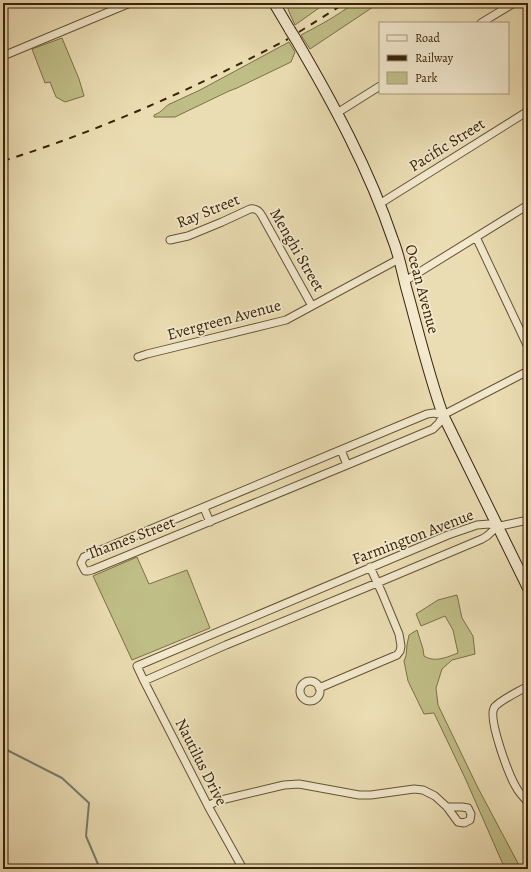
<svg xmlns="http://www.w3.org/2000/svg" width="531" height="872" font-family="Alegreya,serif">
	<rect width="100%" height="100%" fill="#ebddb3"/>
	<filter id="stains"><feTurbulence type="fractalNoise" baseFrequency=".005" numOctaves="4"/><feColorMatrix values="0 0 0 0 .2 0 0 0 0 .09 0 0 0 0 .02 0 0 0 .5 -.17"/></filter>
	<radialGradient id="worn" r=".72"><stop offset=".6" stop-color="#630" stop-opacity="0"/><stop offset="1" stop-color="#630" stop-opacity=".3"/></radialGradient>
	<!-- green -->
	<path fill="#c0be87" stroke="#7c7046" d="M292,3h34l-31,22 -5,-11 -3,-8z
		M354,3h25l-69,46 -9,-14c19,-10 36,-19 53,-32z
		M62,38l17,41 5,17 -19,6 -9,-5 -6,-15 -5,1 -13,-34z
		M289,42l6,10 -4,10 -54,26 -8,3 -54,26h-21v-2c9,-3 11,-10 18,-12l28,-13z
		M137,557l12,27 38,-14 23,58 -78,32 -39,-84z
		M457,595l5,23 11,18 2,18 -23,6 -10,9 -6,19 2,17 39,81 44,83h-16l-39,-89 -32,-67 -10,1 -16,-33 -4,-20 2,-5 1,-11 2,-10 8,-5 6,19 1,7c11,7 23,1 34,-3l-5,-23 -8,-14 -24,10 -5,-12 22,-14z"/>
	<g fill="none" stroke-linecap="round" stroke-linejoin="round">
		<!-- stream -->
		<path stroke="#747e70" stroke-width="2" d="M3,748l59,30 27,25 -3,33 14,33"/>
		<defs>
			<path id="street" d="M481,23l33,-20
				M3,56l127,-53
				M337,113l43,-27
				M381,203l147,-92
				M476,237l52,110
				M170,240l18,-4 34,-14 28,-13c6,-1 9,1 12,7l50,90
				M405,281l123,-76
				M138,357l9,-3 139,-34 113,-61
				M443,415l-9,-2 -7,1 -343,143 -3,6 4,8h3l4,-1 255,-105 86,-36 6,-6 4,-8 85,-44
				M341,450l6,15
				M204,508l6,14
				M144,681l82,-36 151,-62 105,-44 5,-3 11,-10
				M300 691a10 10 0 1 1 20 0a10 10 0 1 1-20 0Z
				M528,686c-8,5 -30,15 -34,22 -6,12 15,67 22,79 3,6 8,11 12,15
				M319,688l78,-33 3,-4 1,-5 -2,-12 -17,-41 -12,-26
				M208,806l9,-5 67,-16 15,-1 60,11h12l43,-6 9,1 12,6 12,11 11,15 6,1 6,-3 1,-6 -3,-6 -6,-1h-15
				M243,869l-35,-63 -64,-125 -7,-15 311,-131 29,-10 12,-1 9,2 7,-1 23,-5"/>
			<path id="secondary" d="M274,3l16,27
				M295,38c38,65 74,131 98,202 6,15 9,31 13,47 12,43 22,86 37,128l85,173"/>
		</defs>
		<!-- street casing -->
		<use href="#street" stroke="#665231" stroke-width="9"/>
		<!-- secondary casing -->
		<use href="#secondary" stroke="#392306" stroke-width="12"/>
		<!-- street -->
		<use href="#street" stroke="#f2e9ce" stroke-width="7"/>
		<!-- secondary -->
		<use href="#secondary" stroke="#f2e9ce" stroke-width="10"/>
		<!-- rail -->
		<path stroke="#392306" stroke-width="2" stroke-dasharray="7 7" stroke-linecap="butt" d="M299,32l46,-29
			M3,161c99,-31 194,-74 285,-122"/>
		<defs>
			<path id="secondary-bridge" d="M290,30l5,8"/>
		</defs>
		<!-- secondary-bridge casing -->
		<use href="#secondary-bridge" stroke="#392306" stroke-width="12" stroke-linecap="butt"/>
		<!-- secondary-bridge -->
		<use href="#secondary-bridge" stroke="#f2e9ce" stroke-width="10"/>
	</g>
	<g text-anchor="middle" dominant-baseline="central" stroke-width="3.5" stroke-linejoin="round" paint-order="stroke">
		<!-- street labels -->
		<g font-size="16" fill="#392306" stroke="#f2e9ce">
			<text transform="translate(447 145) rotate(-32)">Pacific Street</text>
			<text transform="translate(208 211) rotate(-22)">Ray Street</text>
			<text transform="translate(297 250) rotate(60)">Menghi Street</text>
			<text transform="translate(422 289) rotate(75)">Ocean Avenue</text>
			<text transform="translate(224 320) rotate(-15)">Evergreen Avenue</text>
			<text transform="translate(413 537) rotate(-21)">Farmington Avenue</text>
			<text transform="translate(131 538) rotate(-21)">Thames Street</text>
			<text transform="translate(201 762) rotate(63)">Nautilus Drive</text>
		</g>
	</g>
	<!-- margin -->
	<rect width="531" height="872" fill="none" stroke="#ebddb3" stroke-width="16"/>
	<rect x="4" y="4" width="523" height="864" fill="none" stroke="#392306" stroke-width="2"/>
	<rect x="8" y="8" width="515" height="856" fill="none" stroke="#392306"/>
	<!-- legend -->
	<rect x="379" y="22" width="130" height="72" fill="#f2e9ce" stroke="#a89a7e"/>
	<rect x="387" y="35" width="20" height="6" fill="#f2e9ce" stroke="#a89a7e"/>
	<text x="415" y="42" font-size="12" fill="#392306">Road</text>
	<rect x="387" y="55" width="20" height="6" fill="#392306" stroke="#a89a7e"/>
	<text x="415" y="62" font-size="12" fill="#392306">Railway</text>
	<rect x="387" y="72" width="20" height="12" fill="#c0be87" stroke="#a89a7e"/>
	<text x="415" y="82" font-size="12" fill="#392306">Park</text>
	<rect width="100%" height="100%" filter="url(#stains)"/>
	<rect width="100%" height="100%" fill="url(#worn)"/>
</svg>
